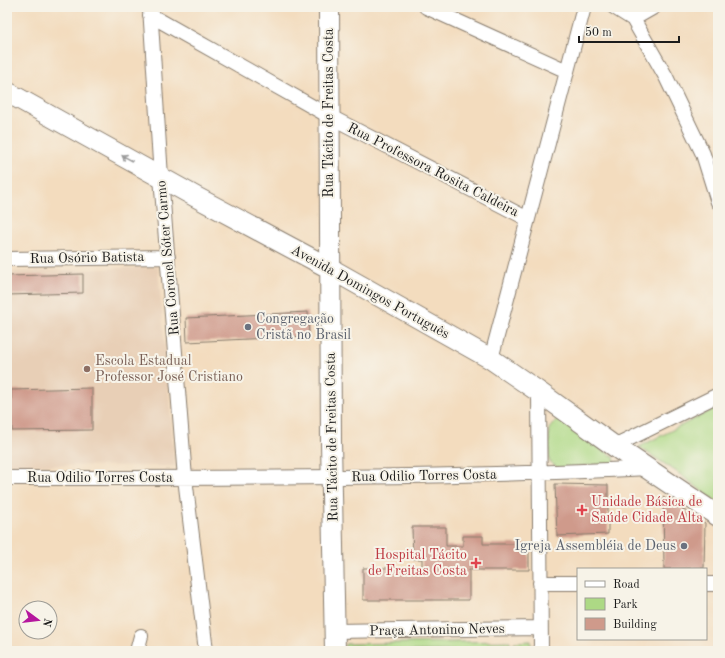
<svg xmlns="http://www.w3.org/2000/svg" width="725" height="658" font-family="'Old Standard TT',serif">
	<rect width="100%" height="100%" fill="#f7f3e8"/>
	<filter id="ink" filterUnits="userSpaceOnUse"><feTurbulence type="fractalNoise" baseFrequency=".025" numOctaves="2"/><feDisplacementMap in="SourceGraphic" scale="8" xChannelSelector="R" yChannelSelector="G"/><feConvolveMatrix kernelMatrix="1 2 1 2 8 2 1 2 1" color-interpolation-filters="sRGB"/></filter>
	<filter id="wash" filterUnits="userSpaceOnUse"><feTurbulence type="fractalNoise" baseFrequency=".012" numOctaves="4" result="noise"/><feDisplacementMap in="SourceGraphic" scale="16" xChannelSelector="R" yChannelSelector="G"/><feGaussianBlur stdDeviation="0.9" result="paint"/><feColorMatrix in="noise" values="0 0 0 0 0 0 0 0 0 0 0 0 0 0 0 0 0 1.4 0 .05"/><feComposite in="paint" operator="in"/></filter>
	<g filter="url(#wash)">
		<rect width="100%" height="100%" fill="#f3dcbe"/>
		<!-- built -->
		<path fill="#e8cfb6" d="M158,267l17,199 -168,-1v-193z"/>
		<!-- green -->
		<path fill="#add985" stroke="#647a50" d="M716,408l2,2v93l-41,-31 -38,-25z
			M557,419l57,38 1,6 -57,5 -9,-7v-32z
			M510,641v10h-165v-7z
			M531,641v10h-17v-9z"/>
		<g id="blocks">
			<!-- building -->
			<path fill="#cf9a8b" d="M83,274v19l-76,2v-19z
				M308,312l1,24 -122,6 -1,-24z
				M92,388v42l-80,1 -1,-41z
				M555,484l53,1v49l-51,2z
				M663,497l42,26 -1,45 -40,1z
				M412,527h34v19h17v-10h20v8h46v26h-60v30h-106v-32h59v-9h-9z"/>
		</g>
	</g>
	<g filter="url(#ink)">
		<use href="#blocks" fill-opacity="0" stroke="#887c6d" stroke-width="1"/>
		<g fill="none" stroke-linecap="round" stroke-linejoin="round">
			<defs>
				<path id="street" d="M150,7l11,170 24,301 21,173
					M426,7l141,64
					M614,7l19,12 33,58 37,77 15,48
					M150,15l179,101 199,103
					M633,19l21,-12
					M7,259l161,-2
					M491,359l93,-352
					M539,392l2,259
					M614,446l104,-51
					M7,478c214,0 428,1 641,-10
					M540,583h38
					M706,584h12
					M334,631l206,-3
					M137,651l4,-15"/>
				<path id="secondary" d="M329,7l2,434 4,210
					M7,92l189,105 135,72 160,90 48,33 75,54 104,70"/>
			</defs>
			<!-- street casing -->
			<use href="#street" stroke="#887c6d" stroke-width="16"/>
			<!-- secondary casing -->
			<use href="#secondary" stroke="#887c6d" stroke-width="22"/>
			<!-- street -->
			<use href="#street" stroke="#fff" stroke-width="14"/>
			<!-- secondary -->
			<use href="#secondary" stroke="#fff" stroke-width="20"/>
		</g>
		<!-- one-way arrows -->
		<defs><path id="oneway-shaft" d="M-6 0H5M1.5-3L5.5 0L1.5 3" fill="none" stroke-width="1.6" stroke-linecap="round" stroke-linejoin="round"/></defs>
		<use stroke="#999" href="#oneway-shaft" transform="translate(127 158) rotate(-151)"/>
	</g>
	<!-- markers -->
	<g fill="#6b7280" stroke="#f7f3e8" stroke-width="1.5">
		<circle cx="248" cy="327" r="4"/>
		<circle cx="684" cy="546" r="4"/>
	</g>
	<circle fill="#8d6e63" stroke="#f7f3e8" stroke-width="1.5" cx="87" cy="369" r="4"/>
	<g fill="#e0444e" stroke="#f7f3e8" stroke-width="1.5">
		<path d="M580 504h4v4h4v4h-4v4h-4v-4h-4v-4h4z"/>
		<path d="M474 557h4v4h4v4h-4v4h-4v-4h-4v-4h4z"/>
	</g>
	<g text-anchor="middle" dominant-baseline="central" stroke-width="4" stroke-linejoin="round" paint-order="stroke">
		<!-- street labels -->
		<g font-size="14" fill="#1c1c1c" stroke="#f7f3e8">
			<text transform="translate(329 113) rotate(-90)">Rua Tácito de Freitas Costa</text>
			<text transform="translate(433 170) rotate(27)">Rua Professora Rosita Caldeira</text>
			<text transform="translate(87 258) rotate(-1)">Rua Osório Batista</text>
			<text transform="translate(168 258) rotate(-95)">Rua Coronel Sóter Carmo</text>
			<text transform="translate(370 292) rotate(29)">Avenida Domingos Português</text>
			<text transform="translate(332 437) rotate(-91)">Rua Tácito de Freitas Costa</text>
			<text transform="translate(424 476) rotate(-1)">Rua Odilio Torres Costa</text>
			<text x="100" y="478">Rua Odilio Torres Costa</text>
			<text transform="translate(437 630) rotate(-1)">Praça Antonino Neves</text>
		</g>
		<!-- worship labels -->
		<g font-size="14" fill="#5b616d" stroke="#f7f3e8" text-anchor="start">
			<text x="256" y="319">Congregação<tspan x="256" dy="16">Cristã no Brasil</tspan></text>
			<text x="676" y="546" text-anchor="end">Igreja Assembléia de Deus</text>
		</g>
		<!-- education labels -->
		<g font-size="14" fill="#785e54" stroke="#f7f3e8" text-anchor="start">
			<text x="95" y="361">Escola Estadual<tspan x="95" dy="16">Professor José Cristiano</tspan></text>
		</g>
		<!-- health labels -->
		<g font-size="14" fill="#be3a42" stroke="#f7f3e8" text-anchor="start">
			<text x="591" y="502">Unidade Básica de<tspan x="591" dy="16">Saúde Cidade Alta</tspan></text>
			<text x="467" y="555" text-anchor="end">Hospital Tácito<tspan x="467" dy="16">de Freitas Costa</tspan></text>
		</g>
	</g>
	<!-- margin -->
	<rect width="725" height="658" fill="none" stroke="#f7f3e8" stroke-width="24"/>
	<!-- legend -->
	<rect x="577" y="568" width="130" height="72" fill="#f7f3e8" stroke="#9f9d96"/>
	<rect x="585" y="581" width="20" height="6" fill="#ffffff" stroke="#9f9d96"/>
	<text x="613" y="588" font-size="12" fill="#1c1c1c">Road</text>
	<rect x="585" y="598" width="20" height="12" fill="#add985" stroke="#9f9d96"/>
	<text x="613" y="608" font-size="12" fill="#1c1c1c">Park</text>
	<rect x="585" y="618" width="20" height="12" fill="#cf9a8b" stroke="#9f9d96"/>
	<text x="613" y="628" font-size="12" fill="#1c1c1c">Building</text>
	<!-- north arrow -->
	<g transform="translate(38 620) rotate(105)"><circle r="19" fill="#f7f3e8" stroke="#9f9d96"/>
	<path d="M0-3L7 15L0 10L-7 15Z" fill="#b5179e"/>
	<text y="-6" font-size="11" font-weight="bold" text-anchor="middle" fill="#1c1c1c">N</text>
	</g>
	<!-- scale -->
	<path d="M579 36v6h100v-6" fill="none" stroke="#1c1c1c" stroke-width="2"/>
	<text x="585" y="36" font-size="12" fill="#1c1c1c" stroke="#f7f3e8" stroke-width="3" paint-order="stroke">50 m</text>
</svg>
